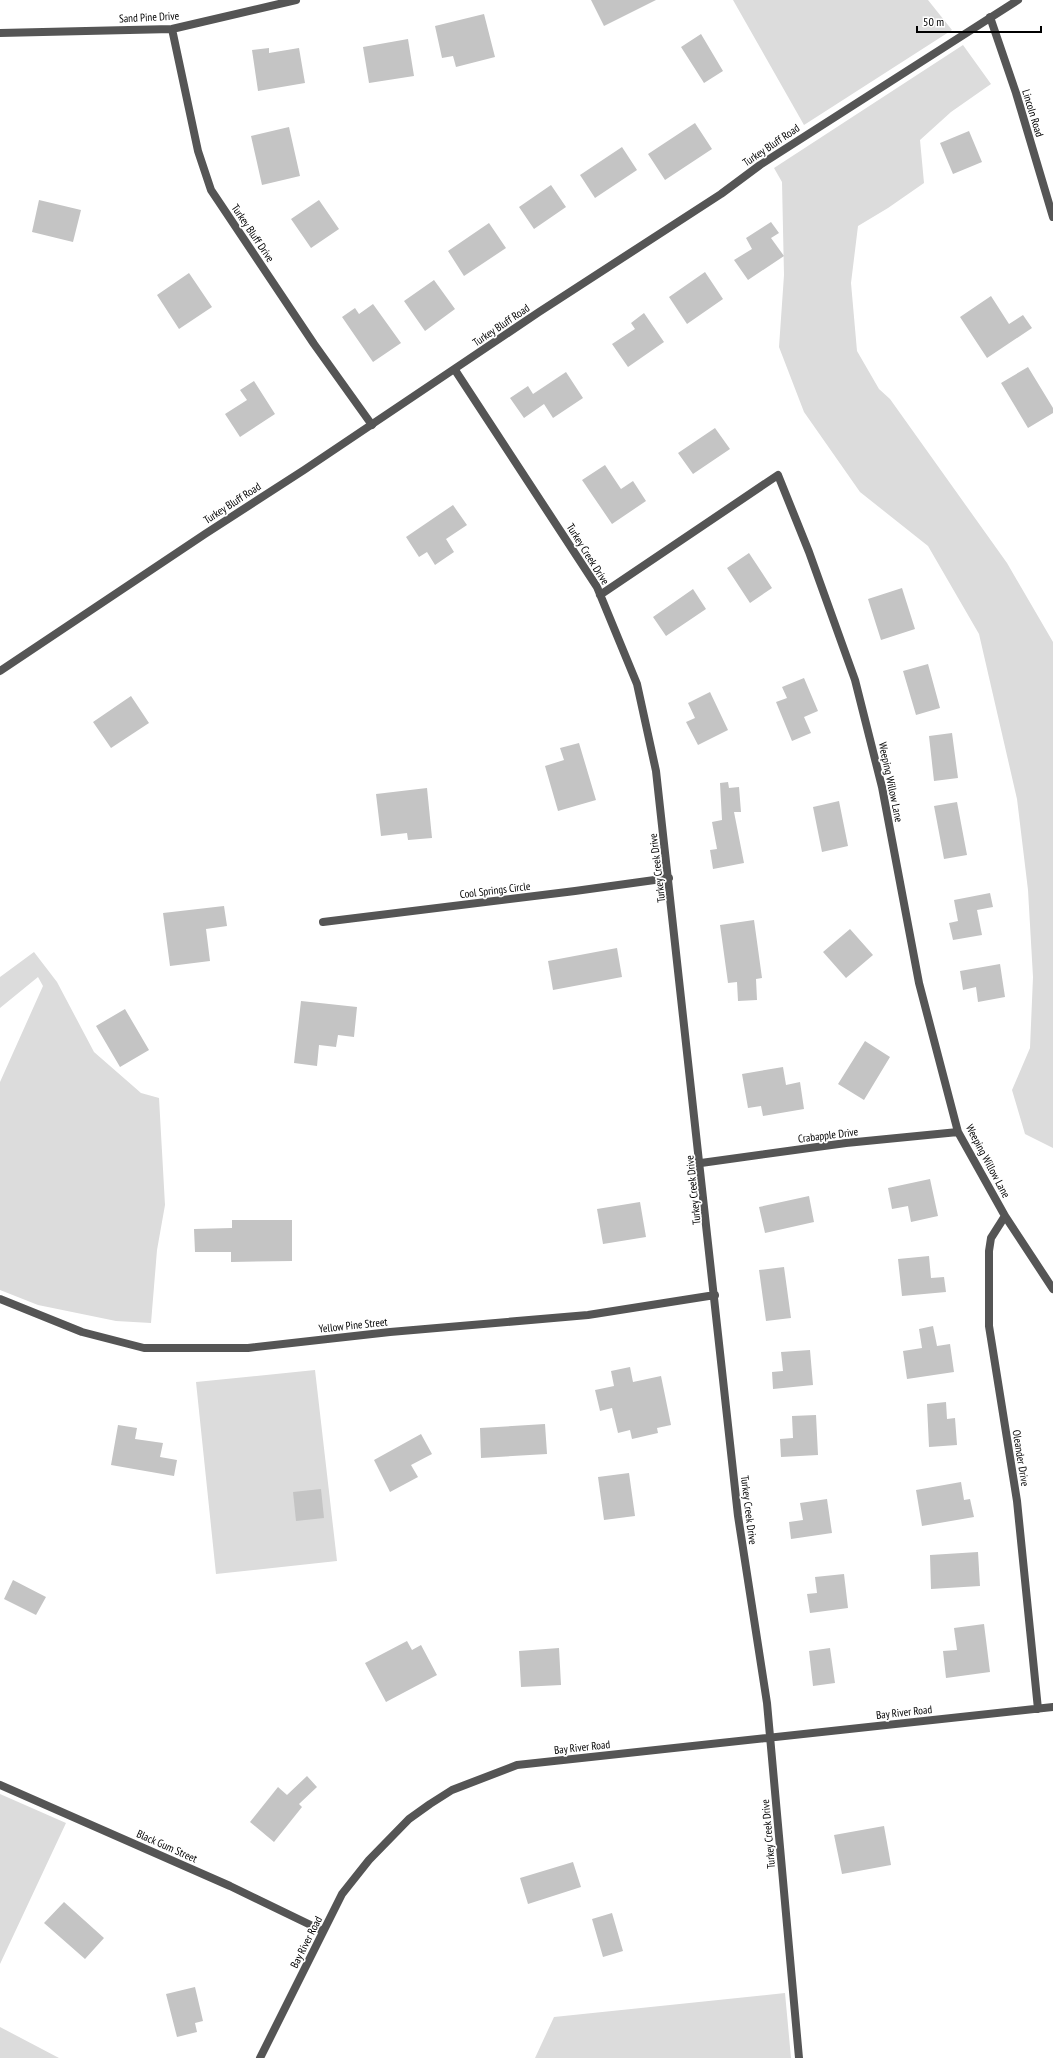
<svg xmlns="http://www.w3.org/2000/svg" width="1053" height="2058" font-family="'PT Sans Narrow',sans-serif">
	<rect width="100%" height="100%" fill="#fff"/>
	<!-- green -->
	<path fill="#dcdcdc" d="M733,0h195l24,30 -148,95z
		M963,45l28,39 -40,28 -31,28 4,43 -36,25 -30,18 -7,57 6,68 22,38 11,10 117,164 46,79v506l-28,-14 -13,-44 18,-42 3,-71 -5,-87 -11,-91 -38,-165 -51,-88 -68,-54 -56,-80 -25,-65 5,-72 -2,-93 -8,-14z
		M34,952l23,30 37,70 47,41 18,5 6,107 -8,45 -6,73 -35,-2 -78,-16 -38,-15v-208l43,-96 -5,-9 -38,31v-31z
		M315,1370l22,191 -121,13 -20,-192z
		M0,1794l66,29 -66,141z
		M785,1993l6,65h-256l19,-41z
		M0,2027l59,31h-59z"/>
	<!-- building -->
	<path fill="#c4c4c4" d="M591,0h65l-52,26z
		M484,14l11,43 -39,10 -3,-11 -11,2 -7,-32z
		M701,34l22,37 -19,12 -23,-36z
		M408,39l6,37 -45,7 -6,-36z
		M269,48v5l30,-5 6,35 -47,8 -6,-41z
		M695,123l17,26 -47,31 -17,-26z
		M289,127l11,49 -38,9 -11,-49z
		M969,131l13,31 -29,12 -13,-31z
		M622,147l15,23 -42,28 -15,-23z
		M551,185l15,22 -32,22 -15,-22z
		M39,200l42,10 -8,32 -41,-10z
		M319,200l20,29 -28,19 -20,-29z
		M771,222l8,11 -8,5 13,18 -36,24 -14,-20 18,-11 -6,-11z
		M489,223l17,25 -42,28 -16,-25z
		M705,272l18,27 -36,25 -18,-27z
		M189,273l23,34 -33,22 -22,-34z
		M434,280l21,29 -30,22 -21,-30z
		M991,296l18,28 14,-9 9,13 -45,30 -27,-41z
		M373,304l28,39 -28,19 -31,-45 13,-9 4,6z
		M644,313l20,29 -36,25 -16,-23 23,-15 -4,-6z
		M1028,367l25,41v5l-25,15 -27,-45z
		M566,372l17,26 -30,20 -9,-14 -20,14 -14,-20 18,-12 5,8z
		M254,381l21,33 -35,23 -15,-23 22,-14 -7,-10z
		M715,428l15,21 -37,25 -15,-21z
		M605,465l16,24 12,-8 13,20 -34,23 -30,-44z
		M453,505l14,20 -21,14 8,13 -19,13 -8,-13 -8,5 -13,-20z
		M749,553l23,35 -22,15 -23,-35z
		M902,588l13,41 -34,11 -13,-41z
		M693,589l13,20 -40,27 -13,-19z
		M928,664l12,44 -24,7 -13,-44z
		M804,678l14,33 -14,6 7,16 -19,8 -16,-39 11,-4 -5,-11z
		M710,692l18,38 -30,15 -12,-23 9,-4 -7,-15z
		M131,696l18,27 -38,25 -18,-26z
		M952,733l6,45 -24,3 -5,-45z
		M579,743l17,57 -38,11 -13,-45 19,-6 -4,-12z
		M728,782l1,6 10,-1 2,25h-7l10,51 -31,6 -3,-19 7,-1 -5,-27 10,-2 -2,-37z
		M427,788l5,50 -24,2 -1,-7 -26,3 -5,-42z
		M839,801l9,45 -26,6 -9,-45z
		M957,802l10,53 -23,4 -10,-53z
		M990,893l3,14 -16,3 5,25 -29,5 -4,-17 9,-2 -4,-21z
		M224,906l3,20 -21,3 4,32 -40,5 -7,-53z
		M754,920l8,58 -6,1 1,21 -19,1 -1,-19 -9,1 -8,-58z
		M850,929l23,26 -27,23 -23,-26z
		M617,948l5,29 -69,13 -5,-29z
		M1000,964l5,33 -27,5 -2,-15 -13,3 -3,-19z
		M301,1001l56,6 -3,30 -16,-2 -2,12 -17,-2 -2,21 -23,-3z
		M125,1009l24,41 -29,17 -24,-41z
		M865,1041l25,16 -26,43 -26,-16z
		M783,1067l3,18 14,-3 4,27 -41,7 -2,-10 -13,2 -6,-34z
		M930,1179l8,37 -27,6 -3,-16 -16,3 -4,-21z
		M809,1196l5,26 -49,11 -6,-26z
		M640,1202l6,35 -43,7 -6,-35z
		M232,1220h60v41l-61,1v-10h-36l-1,-23 38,-1z
		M929,1256l2,22 13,-1 2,15 -44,4 -4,-37z
		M784,1267l7,51 -25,3 -7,-51z
		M933,1326l4,20 13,-2 4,28 -47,7 -4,-28 19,-3 -3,-19z
		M810,1350l3,35 -40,4 -1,-17 11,-1 -2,-19z
		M630,1367l3,15 28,-6 10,49 -14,3 1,5 -26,6 -2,-9 -12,3 -6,-25 -12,3 -5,-21 19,-4 -3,-15z
		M946,1402l1,17 8,-1 2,27 -28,2 -2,-43z
		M816,1415l2,40 -37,2 -1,-18 13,-1 -1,-22z
		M545,1424l2,30 -66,4 -1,-30z
		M118,1425l19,3 -2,11 28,4 -3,14 17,3 -3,16 -63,-11z
		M421,1434l11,20 -21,11 7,12 -28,15 -16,-32z
		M629,1473l6,43 -31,4 -6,-43z
		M961,1482l3,18 6,-1 4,18 -52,9 -6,-36z
		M321,1489l3,29 -28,3 -3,-29z
		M827,1499l5,34 -41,6 -2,-17 14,-2 -3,-17z
		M978,1552l2,34 -49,3 -1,-34z
		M844,1574l4,34 -38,5 -3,-19 10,-1 -2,-16z
		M13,1580l33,17 -10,18 -32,-16z
		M984,1624l6,48 -44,6 -3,-27 14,-1 -3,-22z
		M407,1641l5,9 9,-5 16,30 -51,27 -21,-39z
		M559,1648l2,37 -40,2 -2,-36z
		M830,1648l5,35 -22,3 -4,-35z
		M307,1776l10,11 -18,17 3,3 -28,35 -24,-20 28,-35 9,8z
		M884,1826l7,39 -49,9 -8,-39z
		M573,1862l8,25 -53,17 -8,-26z
		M64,1902l40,36 -19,21 -41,-36z
		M612,1913l11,38 -20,6 -11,-38z
		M195,1987l8,34 -8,2 2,9 -20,5 -11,-43z"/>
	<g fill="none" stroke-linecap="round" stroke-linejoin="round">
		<!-- minor -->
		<path stroke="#555" stroke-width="8" d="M990,17l26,76 37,124
			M172,29l26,122 13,39 103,154 58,81
			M0,33l172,-4 124,-29
			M455,370l142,217 40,97 19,87 82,745 29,187 32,355
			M600,595l178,-120 31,77 46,128 27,107 37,196 39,149 47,84 48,73
			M323,922l252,-31 94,-13
			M701,1163l145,-20 112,-11
			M1005,1216l-14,22 -2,13v75l28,175 21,208
			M0,1299l82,33 62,16h104l142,-16 198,-17 127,-20
			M0,1785l230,101 93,45
			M260,2058l82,-164 27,-34 40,-41 21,-15 22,-14 65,-25 536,-58"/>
		<!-- tertiary -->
		<path stroke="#555" stroke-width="8" d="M0,671l205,-137 99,-64 235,-158 182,-118 39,-29 258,-165"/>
	</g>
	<g text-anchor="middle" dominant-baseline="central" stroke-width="3.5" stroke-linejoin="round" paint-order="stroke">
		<!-- street labels -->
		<g font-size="11" fill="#000" stroke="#fff">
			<text transform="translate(149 17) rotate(-3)">Sand Pine Drive</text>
			<text transform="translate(1033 113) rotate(73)">Lincoln Road</text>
			<text transform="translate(771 145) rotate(-34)">Turkey Bluff Road</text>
			<text transform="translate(253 233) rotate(56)">Turkey Bluff Drive</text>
			<text transform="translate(501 325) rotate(-34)">Turkey Bluff Road</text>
			<text transform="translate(232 503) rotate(-33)">Turkey Bluff Road</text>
			<text transform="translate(588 554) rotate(58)">Turkey Creek Drive</text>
			<text transform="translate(891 782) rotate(78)">Weeping Willow Lane</text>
			<text transform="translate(657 868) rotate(-97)">Turkey Creek Drive</text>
			<text transform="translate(495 890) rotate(-7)">Cool Springs Circle</text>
			<text transform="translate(828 1135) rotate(-7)">Crabapple Drive</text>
			<text transform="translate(988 1161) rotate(62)">Weeping Willow Lane</text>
			<text transform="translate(693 1190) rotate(-96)">Turkey Creek Drive</text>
			<text transform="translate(353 1325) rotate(-6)">Yellow Pine Street</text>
			<text transform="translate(1021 1458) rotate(81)">Oleander Drive</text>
			<text transform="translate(749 1510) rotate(83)">Turkey Creek Drive</text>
			<text transform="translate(904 1712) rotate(-6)">Bay River Road</text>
			<text transform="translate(582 1747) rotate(-6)">Bay River Road</text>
			<text transform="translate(768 1834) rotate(-95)">Turkey Creek Drive</text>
			<text transform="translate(167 1846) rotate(24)">Black Gum Street</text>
			<text transform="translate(306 1942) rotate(-63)">Bay River Road</text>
		</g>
	</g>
	<!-- scale -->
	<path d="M917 26v6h124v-6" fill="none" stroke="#000000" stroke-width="2"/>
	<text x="923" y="26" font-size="12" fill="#000000" stroke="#ffffff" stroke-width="3" paint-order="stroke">50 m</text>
</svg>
